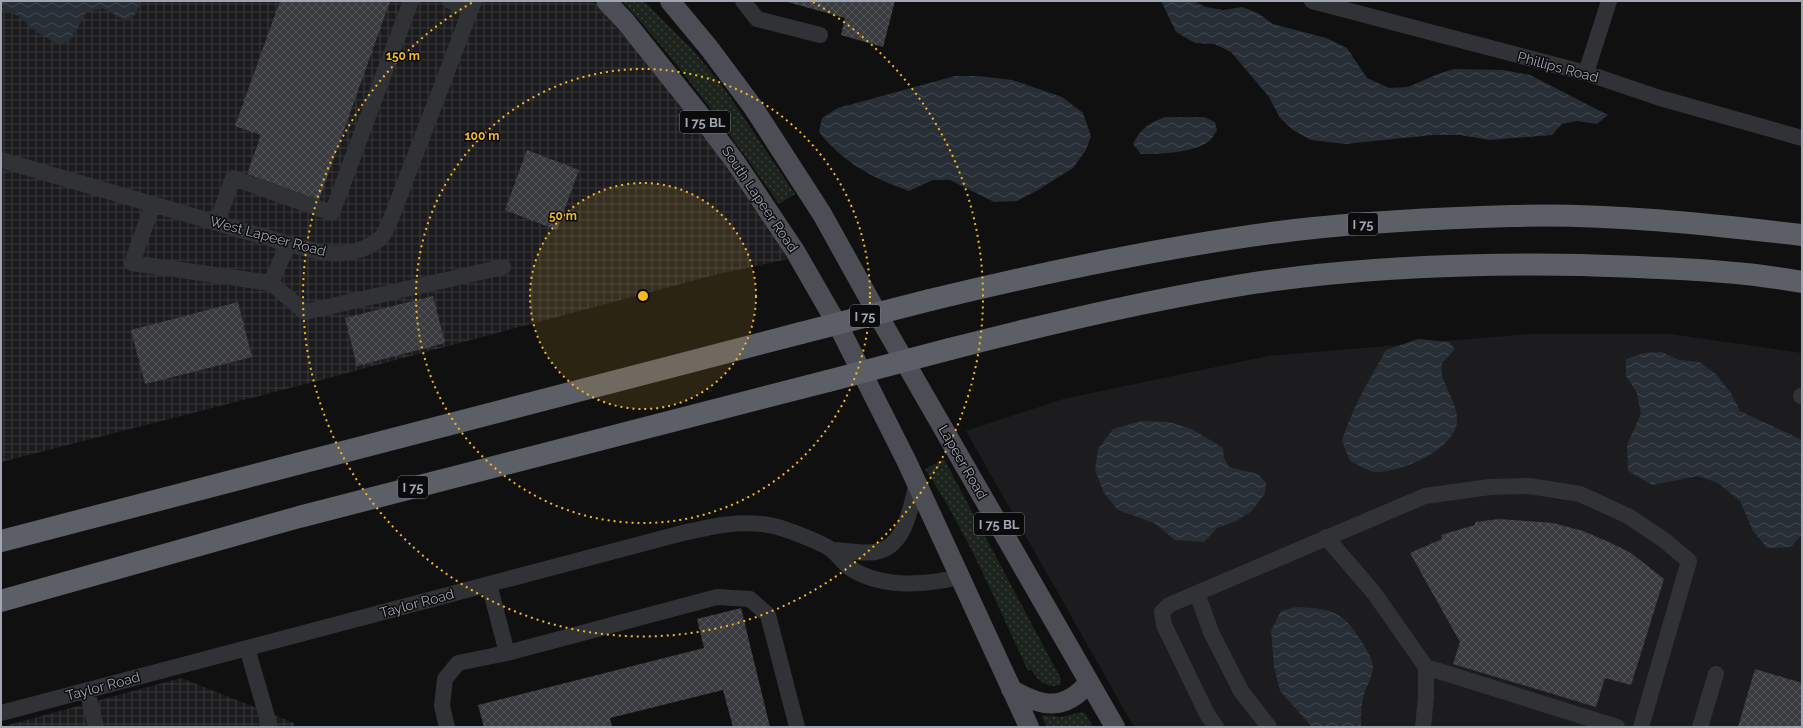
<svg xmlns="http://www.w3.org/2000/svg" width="1803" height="728" font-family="Raleway,sans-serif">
	<defs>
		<pattern id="industrial-grid" width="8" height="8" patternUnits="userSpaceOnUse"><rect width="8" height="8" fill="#1c1c1e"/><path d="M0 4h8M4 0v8" fill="none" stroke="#3a3a3c"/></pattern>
		<pattern id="grass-dots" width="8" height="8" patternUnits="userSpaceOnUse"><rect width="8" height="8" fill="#1c241d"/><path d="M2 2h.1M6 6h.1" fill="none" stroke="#3a413b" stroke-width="1.8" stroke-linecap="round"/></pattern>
		<pattern id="water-waves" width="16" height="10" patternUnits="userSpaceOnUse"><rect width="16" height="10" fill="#272e35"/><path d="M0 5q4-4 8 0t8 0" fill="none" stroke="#434950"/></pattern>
		<pattern id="building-cross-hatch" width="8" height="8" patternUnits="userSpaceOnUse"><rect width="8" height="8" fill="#3a3b3f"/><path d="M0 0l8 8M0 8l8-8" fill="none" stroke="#535458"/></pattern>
	</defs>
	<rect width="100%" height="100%" fill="#101011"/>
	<!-- built -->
	<path fill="#1c1c1e" d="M1530,334h140l132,19v374h-668l-168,-296 97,-32 205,-43z"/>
	<!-- industrial -->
	<path fill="url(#industrial-grid)" d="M1,1h592l73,82 44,60 78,116 -70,15 -416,111 -301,77z
		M181,678l113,45v4h-293z"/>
	<!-- grass -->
	<path fill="url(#grass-dots)" d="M622,1h22l48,48 15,18 19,24 69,103 -16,10c-49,-70 -99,-140 -157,-203z
		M944,459l117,220 -1,6c-13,4 -23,-5 -29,-16l-3,2c-32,-69 -61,-139 -103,-202z
		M1081,712l4,1 8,14h-46l-5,-9 1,-3 19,2z"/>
	<!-- water -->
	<path fill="url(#water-waves)" d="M1,1h140l-6,14 -9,6 -24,-13 -16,5 -17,29 -12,2 -22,-13 -16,-15 -18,-5z
		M1161,1h32l13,6 17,3 19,-3 16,6 15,11 53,14 21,10 20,30 22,10 19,-1 30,-13 16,-5 49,1 27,5 78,40 -11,9 -20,-3 -15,3 -10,11 -62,5 -30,-5h-27l-88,9 -34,-4 -18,-10 -13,-12 -11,-21 -38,-45 -17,-8 -19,-1 -19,-11z
		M955,76h23l34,4 50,17 21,16 8,23 -5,14 -13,18 -35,22 -21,11 -23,1 -44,-22h-17l-24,11c-37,-13 -65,-28 -90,-59l3,-14 16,-10z
		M1166,117h38l11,5 2,8c-2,3 -5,10 -9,12 -16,11 -49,12 -67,12l-8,-10c7,-15 17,-22 33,-27z
		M1418,339l31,3 6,7 -13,14c0,5 -1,11 1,15 4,13 16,31 14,44 -4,29 -55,50 -81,50 -8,0 -19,-8 -26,-11l-8,-20c11,-35 26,-59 44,-91z
		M1662,352l17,8 20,2 17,12 15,19 9,18 62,29v95l-12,12 -23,1 -14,-17 -13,-30 -22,-18 -20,-7 -46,9 -24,-14 -1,-26 14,-31 -4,-21 -11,-17v-17l18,-6z
		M1141,421l28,1 23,7 31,19 1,10 5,9 29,7 8,9 -1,10 -13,18 -16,10 -19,7 -13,14 -29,-2 -21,-17 -36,-13 -14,-17 -9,-23 3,-21 15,-20z
		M1296,607c36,2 46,3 66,35 4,7 11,17 11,25 -1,10 -4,15 -8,24 -4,11 -4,24 -4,36h-49l-32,-36 -6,-25 -3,-35 10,-20z"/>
	<!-- building -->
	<path fill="url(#building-cross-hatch)" d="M280,1h110l-71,199 -72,-26 14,-39 -26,-9z
		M784,1h111l-12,46 -42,-12 4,-17z
		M527,150l52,20 -22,60 -52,-20z
		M433,296l12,47 -88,23 -12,-48z
		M238,302l14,55 -107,27 -14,-54z
		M1499,519l54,4 30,8 28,12 20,10 33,26 -33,106 -26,-7 -9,29 -143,-43 7,-22 -50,-89 32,-14 -1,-4 34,-10v-3z
		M741,608l29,119h-37l-10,-37 -113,28 2,9h-128l-6,-22 226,-57 -7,-29z
		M1755,669l47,14v44h-64z"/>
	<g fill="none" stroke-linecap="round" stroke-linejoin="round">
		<!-- minor -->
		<path stroke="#313236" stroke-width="16" d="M450,1l21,8
			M743,1l14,18 63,16
			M1312,1l274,72 74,25 142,40
			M1586,73l23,-72
			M1,160l295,86c24,6 42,12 66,3 8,-3 16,-7 21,-14 4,-5 6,-13 9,-19l82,-215
			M153,204l-21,59 139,20 17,-39
			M217,222l16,-44 99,35 79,-212
			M271,283l34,29 198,-45
			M1801,396h1
			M1326,537l48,56 52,74 191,60
			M832,550c12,0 31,4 43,2 31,-5 35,-44 42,-69
			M489,584l18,69
			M1197,593l-28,12 -7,7 2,13 43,89 9,13
			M247,648l23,79
			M87,690l9,37
			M1,713l674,-178c33,-8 65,-16 99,-9 12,3 50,17 59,25 6,5 11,12 17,17 32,21 75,17 110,9
			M447,727l-5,-21 3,-27 13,-16 49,-10 210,-56 33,2 18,16 29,112
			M1269,727l-28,-36 -30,-59 -14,-39 228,-97 65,-9 39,-1 51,8 48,22 36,24 25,21 -48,166
			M1423,727l3,-30v-30
			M1700,727l16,-53"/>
		<!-- major -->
		<path stroke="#4d4e55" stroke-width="20" d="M606,1l19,20 72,90 39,52 59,88 46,80 66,131 122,265
			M670,1l39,47 44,59 69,107 60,108 233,405
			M1011,689c30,18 54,23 78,-7"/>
		<!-- highway -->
		<path stroke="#5d5f67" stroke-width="22" d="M930,300c120,-29 242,-55 365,-70 71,-8 144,-12 216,-14 97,-3 195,8 291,19
			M950,349c101,-26 202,-50 304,-66 109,-16 219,-20 328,-18 55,2 110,3 164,9 19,2 38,5 56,8
			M1,541l800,-208
			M1,601l298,-84 529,-136"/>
		<!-- highway-bridge -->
		<path stroke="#5d5f67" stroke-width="22" d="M801,333l129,-33
			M828,381l122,-32"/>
	</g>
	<!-- distance rings -->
	<circle cx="643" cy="296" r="113" fill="#f3b826" fill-opacity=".12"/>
	<g fill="none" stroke="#f3b826" stroke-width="2" stroke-dasharray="2 4">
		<circle cx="643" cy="296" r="113"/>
		<circle cx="643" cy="296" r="227"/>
		<path d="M813 2A340 340 0 1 1 473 2"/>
	</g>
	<g text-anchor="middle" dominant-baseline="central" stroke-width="3" stroke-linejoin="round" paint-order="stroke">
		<!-- shield labels -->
		<g fill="#0b0b0c" stroke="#747881" stroke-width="1">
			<rect x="680" y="111" width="50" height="22" rx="3"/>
			<rect x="1348" y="213" width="30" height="22" rx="3"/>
			<rect x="850" y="305" width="30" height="22" rx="3"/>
			<rect x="398" y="476" width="30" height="22" rx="3"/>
			<rect x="974" y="513" width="50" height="22" rx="3"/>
		</g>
		<g font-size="13" font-weight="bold" fill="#a1a6b3">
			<text x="705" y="122">I 75 BL</text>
			<text x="1363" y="224">I 75</text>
			<text x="865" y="316">I 75</text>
			<text x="413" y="487">I 75</text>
			<text x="999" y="524">I 75 BL</text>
		</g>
		<!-- street labels -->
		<g font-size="14" fill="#a1a6b3" stroke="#0b0b0c">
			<text transform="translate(1558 67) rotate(15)">Phillips Road</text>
			<text transform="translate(760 199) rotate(56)">South Lapeer Road</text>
			<text transform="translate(268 236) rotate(15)">West Lapeer Road</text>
			<text transform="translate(963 462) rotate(60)">Lapeer Road</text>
			<text transform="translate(417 603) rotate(-15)">Taylor Road</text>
			<text transform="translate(103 686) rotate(-15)">Taylor Road</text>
		</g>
	</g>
	<circle cx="643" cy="296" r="6" fill="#f3b826" stroke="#0b0b0c" stroke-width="2"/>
	<g font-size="12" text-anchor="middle" font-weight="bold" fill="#f3b826" stroke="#0b0b0c" stroke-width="3" stroke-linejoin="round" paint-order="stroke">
		<text x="403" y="60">150 m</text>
		<text x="482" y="140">100 m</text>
		<text x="563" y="220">50 m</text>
	</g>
	<!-- border -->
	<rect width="1803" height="728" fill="none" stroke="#a1a6b3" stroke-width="4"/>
</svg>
